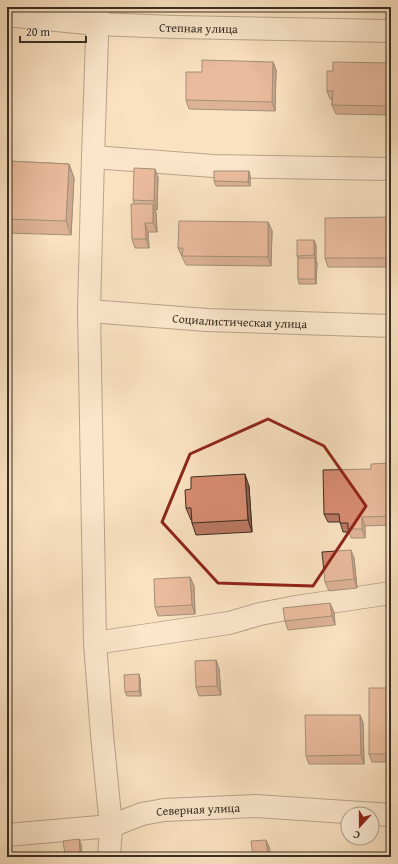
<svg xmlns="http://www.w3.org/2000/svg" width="398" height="864" font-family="'Gentium Book Plus',serif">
	<rect width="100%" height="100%" fill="#fae2c1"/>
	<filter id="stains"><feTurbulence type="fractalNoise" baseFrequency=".005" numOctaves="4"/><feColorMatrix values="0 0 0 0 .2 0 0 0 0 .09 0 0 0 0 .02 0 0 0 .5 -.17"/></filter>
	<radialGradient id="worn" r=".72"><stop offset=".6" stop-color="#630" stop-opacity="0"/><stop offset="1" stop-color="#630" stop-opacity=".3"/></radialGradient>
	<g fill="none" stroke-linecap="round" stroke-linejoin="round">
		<defs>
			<g id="minor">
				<path d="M98,7l-5,150 -4,154 6,332 7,92 9,91 -2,31"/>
				<path id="s1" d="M7,15l90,9 78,3 216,4"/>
				<path d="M93,157l120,9 178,3"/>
				<path id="s2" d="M89,311l118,9 184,6"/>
				<path d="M95,643l134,-20 31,-9 36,-7 95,-14"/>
				<path id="s3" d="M7,835l104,-9 31,-12 22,-4 92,-4 135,9"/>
			</g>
		</defs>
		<!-- minor casing -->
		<use href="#minor" stroke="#695b4a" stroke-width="24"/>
		<!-- minor -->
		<use href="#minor" stroke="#fcecd7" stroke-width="22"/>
	</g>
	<!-- wall -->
	<path fill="#ba7861" stroke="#392e23" d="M273,62l3,8 -1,41 -86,-2 -3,-9z
		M391,63v52l-55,-1 -4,-9v-6h-2l-3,-8 6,-20z
		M7,161l62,3 5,14 -3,57 -64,-2z
		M249,171l1,5v10h-34l-2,-5z
		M158,177l-1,33h-2l1,3 1,19h-9l1,16h-14l-3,-9 2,-35 -1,-4z
		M391,217v50h-63l-3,-9z
		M268,222l4,9 -1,35 -85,-1 -8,-17z
		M316,245v15l1,3 -1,21h-17l-1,-5v-21l-1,-2z
		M391,463v62l-26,1v12h-14l-2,-6h-6l-3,-10h-12l-4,-8 47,-45z
		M249,486l3,46 -56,3 -4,-12v-3h-1l-5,-12z
		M354,558l3,30 -28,3 -4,-9z
		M190,577l4,9 1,28 -37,2 -3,-9z
		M334,612l1,13 -47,5 -3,-9z
		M216,660l3,9 2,26 -22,1 -3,-9z
		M140,678l1,18h-14l-2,-4z
		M389,688l2,7v67h-19l-3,-8z
		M360,715l3,8 1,41h-55l-3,-8z
		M81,844l1,13h-16l-1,-3z"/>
	<!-- shaded-wall -->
	<path fill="#97624f" stroke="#392e23" d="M273,62l3,8 -1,41 -3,-9z
		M69,164l5,14 -3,57 -5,-14z
		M155,169l3,8 -1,33 -3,-9z
		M249,171l1,5v10l-2,-4z
		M153,204l3,9 1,19 -4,-9z
		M268,222l4,9 -1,35 -3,-9z
		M145,223l3,9 1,16 -3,-9z
		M314,240l2,5v15l-2,-5z
		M315,258l2,5 -1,21 -1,-5z
		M245,474l4,12 3,46 -4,-12z
		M362,517l3,9v12l-3,-9z
		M351,550l3,8 3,30 -3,-9z
		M190,577l4,9 1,28 -3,-9z
		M330,603l4,9 1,13 -3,-9z
		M216,660l3,9 2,26 -4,-9z
		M139,674l1,4 1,18 -2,-5z
		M389,688l2,7v66l-2,-7z
		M360,715l3,8 1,41 -3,-9z
		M79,839l2,5 1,13 -2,-5z
		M266,840l4,9v8h-2z"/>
	<!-- building -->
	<path fill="#d88c71" stroke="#392e23" d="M202,60l71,2 -1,40 -86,-2v-28h16z
		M333,62l58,1v43l-59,-1 1,-14h-6v-20h6z
		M7,161l62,3 -3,57 -59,-2z
		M134,168l21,1 -1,32 -21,-1z
		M214,171h35l-1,11 -34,-1z
		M131,204h22v19h-8l1,16h-14z
		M391,217v41h-66v-40z
		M179,221l89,1v35l-86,-1 1,-8h-5z
		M297,240h17v15l-17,1z
		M298,258h17v21h-17z
		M391,463v53l-29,1v12h-14v-6h-8l-1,-9h-15l-1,-44 48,-1v-5z
		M245,474l3,46 -56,3 -1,-15h-5l-1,-18 6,-1v-12z
		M351,550l3,29 -29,3 -3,-30z
		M190,577l2,28 -37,2 -1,-28z
		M330,603l2,13 -47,5 -2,-13z
		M216,660l1,26 -21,1 -1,-26z
		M139,674v17l-14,1 -1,-17z
		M369,688h20v66h-20z
		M305,715h55l1,40 -55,1z
		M79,839l1,13 -15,2 -2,-13z
		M266,840l2,17h-15l-2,-16z"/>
	<!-- marked area -->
	<path d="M0 0H398V864H0ZM268,419l56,27 42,60 -53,80 -95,-3 -56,-61 28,-68z" fill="#fae2c1" fill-opacity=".55" fill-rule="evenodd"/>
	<path fill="none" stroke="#8f2418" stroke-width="3" stroke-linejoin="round" d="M268,419l56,27 42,60 -53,80 -95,-3 -56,-61 28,-68z"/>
	<g text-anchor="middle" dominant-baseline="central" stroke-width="3" stroke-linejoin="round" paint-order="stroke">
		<!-- street labels -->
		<g font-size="12" fill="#392e23" stroke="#fcecd7">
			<text stroke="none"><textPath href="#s1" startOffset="192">Степная улица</textPath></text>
			<text stroke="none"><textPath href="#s2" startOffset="151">Социалистическая улица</textPath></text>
			<text stroke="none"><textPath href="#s3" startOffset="194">Северная улица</textPath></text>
		</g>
	</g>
	<!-- margin -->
	<rect width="398" height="864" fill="none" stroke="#fae2c1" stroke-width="24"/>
	<rect x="8" y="8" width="382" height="848" fill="none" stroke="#392e23" stroke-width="2"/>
	<rect x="12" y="12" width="374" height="840" fill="none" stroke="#392e23"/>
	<!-- north arrow -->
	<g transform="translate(360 826) rotate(201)"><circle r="19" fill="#fcecd7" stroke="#aea08f"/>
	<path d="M0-3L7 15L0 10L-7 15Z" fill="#8f2418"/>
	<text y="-6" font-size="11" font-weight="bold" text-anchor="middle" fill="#392e23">С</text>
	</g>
	<!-- scale -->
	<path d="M20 36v6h66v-6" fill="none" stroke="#392e23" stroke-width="2"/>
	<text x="26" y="36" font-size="12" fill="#392e23" stroke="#fcecd7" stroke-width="3" paint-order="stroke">20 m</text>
	<rect width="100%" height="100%" filter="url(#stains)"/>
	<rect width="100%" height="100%" fill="url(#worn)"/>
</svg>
